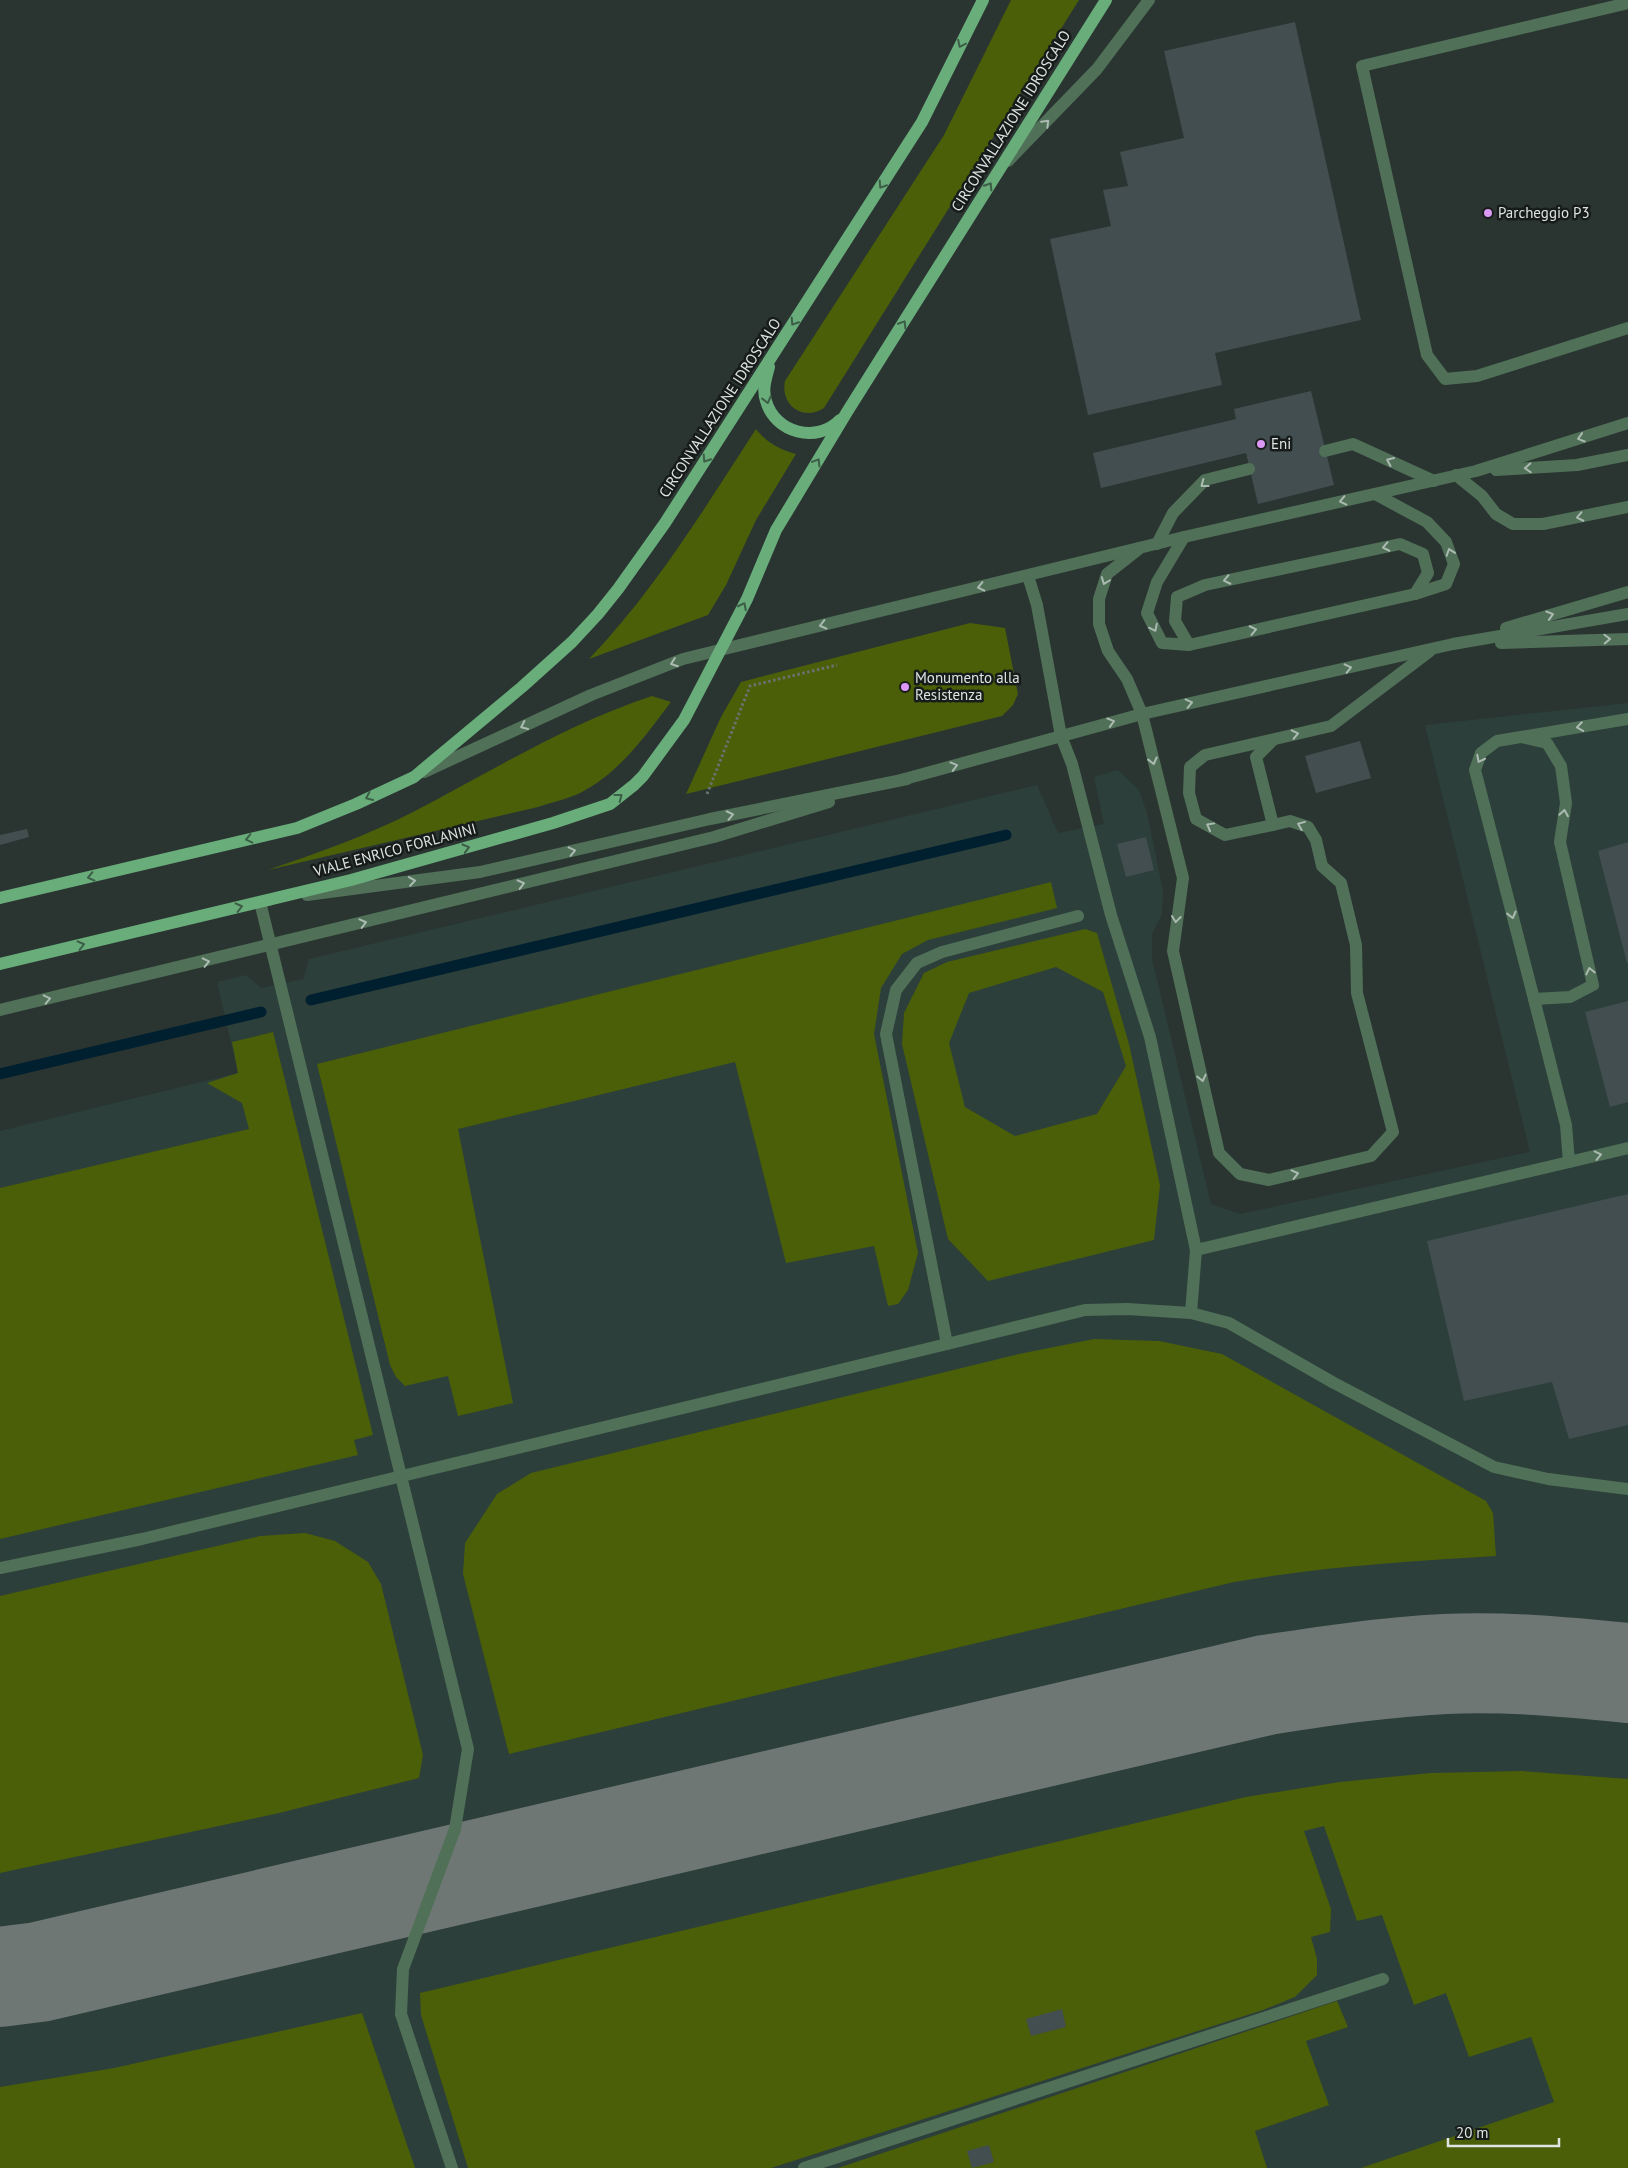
<svg xmlns="http://www.w3.org/2000/svg" width="1628" height="2168" font-family="'PT Sans',sans-serif">
<style>
.built{fill:#2c3f3b}
.green{fill:#4a5f08;fill-rule:evenodd}
.lines{fill:none;stroke-linecap:round;stroke-linejoin:round}
.stream{stroke:#002030;stroke-width:11}
.taxiway{stroke:#6e7774;stroke-width:100}
.building{fill:#424e4f}
.path{stroke:#68726f;stroke-width:3;stroke-dasharray:2.5 2.5;stroke-linecap:butt}
.lane{stroke:#507058;stroke-width:12}
.primary{stroke:#69ad7b;stroke-width:12}
.oneway{stroke:#3c5d46}
.oneway2{stroke:#acbbb2}
.poi-dot{fill:#db99f5;stroke:#171b1a;stroke-width:2}
.labels{text-anchor:middle;stroke-width:5;stroke-linejoin:round;paint-order:stroke}
.street-label{font-size:15px;fill:#dde4e2;stroke:#171b1a}
.poi-label{font-size:15px;fill:#dde4e2;stroke:#171b1a;text-anchor:start}
</style>
<rect width="100%" height="100%" fill="#2a3532"/>
<polygon class="built" points="1628,703 1628,2168 0,2168 0,1131 238,1073 217,982 246,975 261,988 303,979 309,959 1037,785 1058,833 1104,824 1094,777 1118,770 1139,790 1147,813 1163,891 1162,914 1152,934 1152,959 1211,1204 1240,1214 1530,1152 1425,725"/>
<g class="green">
<path d="M1011 0H1079L824 408C803 422 780 405 785 381L944 135Z"/>
<path d="M756 429C767 443 779 449 796 454L756 520 726 585 708 615 589 659C655 590 704 509 756 429Z"/>
<polygon points="970,623 1005,628 1018,694 1013,705 1002,716 686,794 721,717 741,682"/>
<path d="M652 696 671 702C645 736 621 771 582 792 569 799 552 802 538 807L268 870C317 853 366 836 413 812 492 771 567 724 652 696Z"/>
<polygon points="1051,882 1057,908 928,940 902,954 881,988 874,1034 918,1253 908,1290 898,1304 888,1306 874,1246 786,1263 735,1062 458,1129 513,1403 458,1416 448,1376 405,1386 396,1377 390,1365 317,1064"/>
<path d="M1085 929 1097 933 1129 1044 1160 1185 1154 1240 988 1281 948 1239 902 1044 904 1013 924 973 947 962ZM1056 967 1103 992 1126 1066 1097 1114 1015 1136 965 1107 949 1043 969 993Z"/>
<polygon points="273,1032 373,1435 354,1440 358,1455 0,1539 0,1188 249,1129 242,1103 207,1083 238,1073 232,1042"/>
<path d="M1094 1339 1159 1341 1222 1354 1486 1501 1493 1513 1496 1556C1409 1561 1320 1567 1234 1582L509 1754 463 1574 465 1543 497 1494 531 1473 1019 1354Z"/>
<polygon points="305,1533 335,1541 368,1562 381,1584 423,1755 419,1778 279,1813 0,1873 0,1596 260,1536"/>
<polygon points="1522,1771 1628,1779 1628,2168 1361,2168 1554,2102 1531,2037 1469,2057 1446,1993 1414,2005 1382,1915 1357,1921 1324,1826 1304,1831 1331,1909 1330,1932 1311,1937 1317,1959 1317,1975 1295,1997 1263,2010 771,2168 468,2168 421,2015 420,1993 1246,1797 1340,1782 1430,1773"/>
<polygon points="1337,2001 1348,2027 1306,2041 1329,2105 1255,2131 1267,2168 838,2168"/>
<polygon points="362,2013 415,2168 0,2168 0,2087 114,2068"/>
</g>
<g class="lines">
<g class="stream">
<polyline points="311,1000 1006,835"/>
<polyline points="0,1074 261,1012"/>
</g>
<path class="taxiway" d="M0 1977 39 1972 1266 1685C1325 1676 1385 1667 1445 1664 1506 1661 1567 1667 1628 1673"/>
</g>
<g class="building">
<polygon points="1295,22 1361,320 1215,353 1222,385 1088,415 1050,239 1111,226 1103,190 1128,186 1120,152 1184,138 1164,51"/>
<polygon points="1311,391 1334,485 1258,504 1246,453 1101,488 1093,453 1236,419 1234,409"/>
<polygon points="1360,741 1371,778 1316,793 1305,756"/>
<polygon points="27,829 29,837 0,845 0,835"/>
<polygon points="1146,837 1154,870 1126,877 1117,844"/>
<polygon points="1628,842 1628,963 1627,963 1598,851"/>
<polygon points="1628,1001 1628,1102 1610,1107 1585,1012"/>
<polygon points="1628,1194 1628,1425 1569,1439 1552,1382 1464,1401 1427,1241"/>
<polygon points="1062,2009 1066,2027 1031,2036 1026,2019"/>
<polygon points="989,2145 994,2162 972,2168 967,2151"/>
</g>
<g class="lines">
<polyline class="path" points="707,794 750,686 837,665"/>
<g class="lane">
<polyline points="1628,3 1362,66 1427,355 1445,379 1477,376 1628,328"/>
<polyline points="1008,161 1097,69 1149,0"/>
<polyline points="1325,451 1353,444 1434,481"/>
<polyline points="1496,470 1577,465 1628,455"/>
<polyline points="1456,475 1482,496 1496,514 1513,524 1543,524 1628,507"/>
<polyline points="1184,537 1157,582 1147,613 1162,643 1189,645 1415,594 1446,584 1454,564 1446,542 1427,522 1375,494"/>
<polyline points="1157,544 1173,513 1205,480 1249,469"/>
<polyline points="1140,548 1107,574 1099,599 1099,624 1108,651 1127,679 1142,714 1183,878 1173,951 1219,1153 1240,1174 1269,1180 1371,1156 1393,1132 1357,993 1356,945 1341,883 1322,866 1316,840 1308,827 1290,821 1273,825 1256,757 1273,740"/>
<polyline points="1028,576 1037,605 1061,736 1072,764 1111,915 1150,1037 1196,1250 1191,1313"/>
<polyline points="1506,628 1628,592"/>
<polyline points="1501,643 1628,639"/>
<polyline points="1189,645 1175,621 1177,597 1205,585 1400,544 1423,554 1428,573 1415,594"/>
<polyline points="1521,737 1547,743 1561,766 1566,803 1560,842 1593,985 1570,997 1534,999 1475,770 1481,753 1497,741 1628,719"/>
<polyline points="424,772 591,695 683,659 1184,537 1476,471 1628,423"/>
<polyline points="901,780 1142,714 1453,644 1628,614"/>
<polyline points="1273,825 1225,835 1196,819 1189,793 1190,767 1205,755 1331,726 1430,651"/>
<polyline points="307,895 480,872 710,819 907,779"/>
<polyline points="269,900 260,902 468,1749 455,1829 403,1969 401,2014 452,2168"/>
<polyline points="1534,999 1566,1125 1569,1162"/>
<polyline points="0,1010 714,837 829,802"/>
<polyline points="1196,1250 1628,1148"/>
<polyline points="947,1344 1085,1310 1127,1309 1191,1313 1229,1323 1334,1383 1494,1467 1548,1479 1628,1489"/>
<polyline points="0,1568 142,1539 947,1344 886,1034 896,990 917,963 942,952 1078,916"/>
<polyline points="804,2168 1383,1979"/>
</g>
<g class="primary">
<path d="M769 367C766 378 762 390 766 401 775 433 817 444 840 420"/>
<polyline points="0,898 297,828 356,804 414,777 522,687 572,642 598,614 618,589 665,523 922,122 983,0"/>
<polyline points="0,964 351,880 553,823 610,804 634,785 643,776 684,720 747,599 776,530 847,412 1106,0"/>
</g>
</g>
<defs><path id="oneway-chevron" d="M-2-3.5L2.5 0L-2 3.5" fill="none" stroke-width="1.6" stroke-linecap="round" stroke-linejoin="round" transform="scale(1.25)"/></defs>
<g class="oneway">
<use href="#oneway-chevron" transform="translate(961 44) rotate(116)"/>
<use href="#oneway-chevron" transform="translate(882 185) rotate(123)"/>
<use href="#oneway-chevron" transform="translate(989 186) rotate(-58)"/>
<use href="#oneway-chevron" transform="translate(794 322) rotate(123)"/>
<use href="#oneway-chevron" transform="translate(903 324) rotate(-58)"/>
<use href="#oneway-chevron" transform="translate(767 400) rotate(76)"/>
<use href="#oneway-chevron" transform="translate(706 459) rotate(123)"/>
<use href="#oneway-chevron" transform="translate(817 462) rotate(-59)"/>
<use href="#oneway-chevron" transform="translate(743 606) rotate(-63)"/>
<use href="#oneway-chevron" transform="translate(369 797) rotate(155)"/>
<use href="#oneway-chevron" transform="translate(619 797) rotate(-37)"/>
<use href="#oneway-chevron" transform="translate(249 839) rotate(167)"/>
<use href="#oneway-chevron" transform="translate(466 848) rotate(-16)"/>
<use href="#oneway-chevron" transform="translate(91 877) rotate(167)"/>
<use href="#oneway-chevron" transform="translate(239 907) rotate(-14)"/>
<use href="#oneway-chevron" transform="translate(81 945) rotate(-14)"/>
</g>
<g class="oneway2">
<use href="#oneway-chevron" transform="translate(1046 123) rotate(-45)"/>
<use href="#oneway-chevron" transform="translate(1581 438) rotate(163)"/>
<use href="#oneway-chevron" transform="translate(1390 461) rotate(-156)"/>
<use href="#oneway-chevron" transform="translate(1528 468) rotate(177)"/>
<use href="#oneway-chevron" transform="translate(1204 484) rotate(143)"/>
<use href="#oneway-chevron" transform="translate(1343 501) rotate(167)"/>
<use href="#oneway-chevron" transform="translate(1580 517) rotate(168)"/>
<use href="#oneway-chevron" transform="translate(1386 547) rotate(168)"/>
<use href="#oneway-chevron" transform="translate(1450 552) rotate(-109)"/>
<use href="#oneway-chevron" transform="translate(1227 580) rotate(168)"/>
<use href="#oneway-chevron" transform="translate(1105 581) rotate(111)"/>
<use href="#oneway-chevron" transform="translate(981 587) rotate(167)"/>
<use href="#oneway-chevron" transform="translate(1550 615) rotate(-17)"/>
<use href="#oneway-chevron" transform="translate(823 625) rotate(166)"/>
<use href="#oneway-chevron" transform="translate(1154 628) rotate(64)"/>
<use href="#oneway-chevron" transform="translate(1253 630) rotate(-12)"/>
<use href="#oneway-chevron" transform="translate(1607 639) rotate(-2)"/>
<use href="#oneway-chevron" transform="translate(674 663) rotate(160)"/>
<use href="#oneway-chevron" transform="translate(1348 668) rotate(-13)"/>
<use href="#oneway-chevron" transform="translate(1189 703) rotate(-13)"/>
<use href="#oneway-chevron" transform="translate(1111 722) rotate(-16)"/>
<use href="#oneway-chevron" transform="translate(524 726) rotate(155)"/>
<use href="#oneway-chevron" transform="translate(1580 727) rotate(171)"/>
<use href="#oneway-chevron" transform="translate(1295 734) rotate(-13)"/>
<use href="#oneway-chevron" transform="translate(1480 759) rotate(117)"/>
<use href="#oneway-chevron" transform="translate(1153 761) rotate(76)"/>
<use href="#oneway-chevron" transform="translate(954 766) rotate(-15)"/>
<use href="#oneway-chevron" transform="translate(1564 813) rotate(-81)"/>
<use href="#oneway-chevron" transform="translate(730 815) rotate(-12)"/>
<use href="#oneway-chevron" transform="translate(1301 825) rotate(-158)"/>
<use href="#oneway-chevron" transform="translate(1210 826) rotate(-151)"/>
<use href="#oneway-chevron" transform="translate(572 851) rotate(-13)"/>
<use href="#oneway-chevron" transform="translate(412 881) rotate(-8)"/>
<use href="#oneway-chevron" transform="translate(521 884) rotate(-14)"/>
<use href="#oneway-chevron" transform="translate(1512 915) rotate(76)"/>
<use href="#oneway-chevron" transform="translate(1176 919) rotate(97)"/>
<use href="#oneway-chevron" transform="translate(363 923) rotate(-14)"/>
<use href="#oneway-chevron" transform="translate(206 962) rotate(-13)"/>
<use href="#oneway-chevron" transform="translate(1590 971) rotate(-103)"/>
<use href="#oneway-chevron" transform="translate(47 999) rotate(-13)"/>
<use href="#oneway-chevron" transform="translate(1202 1078) rotate(77)"/>
<use href="#oneway-chevron" transform="translate(1598 1155) rotate(-13)"/>
<use href="#oneway-chevron" transform="translate(1295 1174) rotate(-14)"/>
</g>
<g class="poi-dot">
<circle cx="1488" cy="213" r="5"/>
<circle cx="1261" cy="444" r="5"/>
<circle cx="905" cy="687" r="5"/>
</g>
<g class="labels">
<g class="street-label">
<text transform="translate(1011 121) rotate(-58)" y="5">CIRCONVALLAZIONE IDROSCALO</text>
<text transform="translate(720 408) rotate(-57)" y="5">CIRCONVALLAZIONE IDROSCALO</text>
<text transform="translate(395 850) rotate(-15)" y="5">VIALE ENRICO FORLANINI</text>
</g>
<g class="poi-label">
<text x="1498" y="218">Parcheggio P3</text>
<text x="1271" y="449">Eni</text>
<text x="915" y="683">Monumento alla<tspan x="915" dy="17">Resistenza</tspan></text>
</g>
</g>
<path d="M1448 2138v8h111v-8" fill="none" stroke="#dde4e2" stroke-width="2.5"/>
<text x="1456" y="2138" font-size="15" fill="#dde4e2" stroke="#171b1a" stroke-width="4" paint-order="stroke">20 m</text>
</svg>
